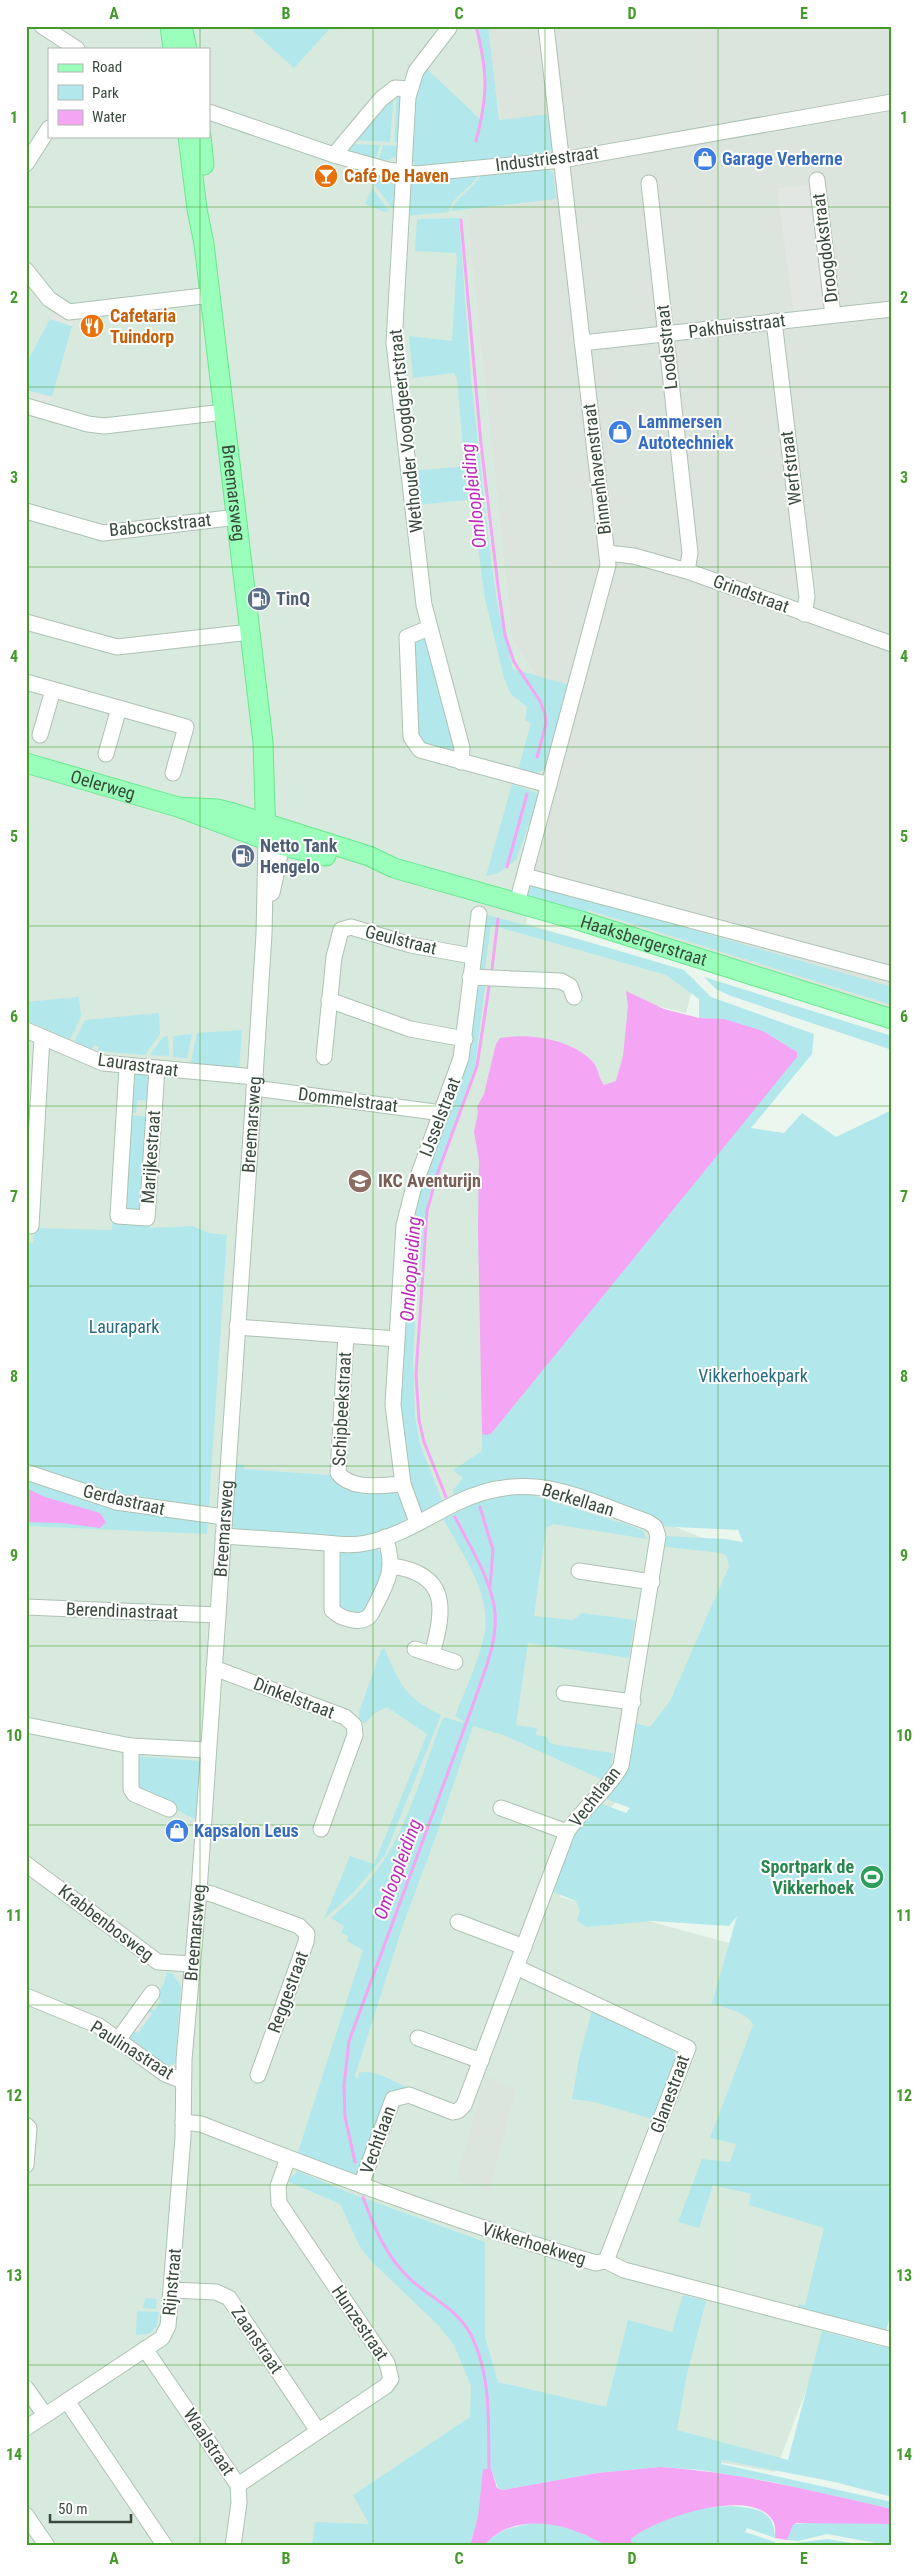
<svg xmlns="http://www.w3.org/2000/svg" width="918" height="2572" font-family="'Roboto Condensed',sans-serif">
<style>
.residential{fill:#d8eadd;fill-rule:evenodd}
.industrial{fill:#dce5dd}
.green{fill:#b2e8eb}
.parking{fill:#e2e7e3}
.water{fill:#f4a5f3}
.lines{fill:none;stroke-linecap:round;stroke-linejoin:round}
.stream{stroke:#f4a5f3;stroke-width:3}
.minor-casing{stroke:#acc2b2;stroke-width:17}
.major-casing{stroke:#65e98c;stroke-width:21}
.minor{stroke:#fff;stroke-width:15}
.major{stroke:#9affba;stroke-width:19}
.grid{fill:none;stroke:#449b2c;stroke-width:1;stroke-opacity:0.55}
.labels{text-anchor:middle;stroke-width:4;stroke-linejoin:round;paint-order:stroke}
.street-label{font-size:18px;fill:#384a3c;stroke:#fff}
.shop-label{font-size:18px;font-weight:bold;fill:#366cbe;stroke:#fff;text-anchor:start}
.food-label{font-size:18px;font-weight:bold;fill:#c56008;stroke:#fff;text-anchor:start}
.service-label{font-size:18px;font-weight:bold;fill:#4e5e75;stroke:#fff;text-anchor:start}
.education-label{font-size:18px;font-weight:bold;fill:#785e54;stroke:#fff;text-anchor:start}
.park-label{font-size:18px;fill:#276c80;stroke:#fff}
.leisure-label{font-size:18px;font-weight:bold;fill:#27864d;stroke:#fff;text-anchor:end}
.water-label{font-size:19px;font-style:italic;fill:#bc2bb9;stroke:#fff}
.neatline{fill:none;stroke:#449b2c;stroke-width:2}
.grid-label{font-size:16px;text-anchor:middle;font-weight:bold;fill:#449b2c}
</style>
<rect width="100%" height="100%" fill="#eaf6ee"/>
<path class="residential" d="M26 26H478L505 134 467 220 512 640 552 699 531 906 526 923 695 979 686 1013 633 1000 620 1088 486 1421 481 1477 537 1469 738 1553 696 1730 628 1790 578 1840 560 1897 729 1943 717 2000 758 2018 738 2143 863 2241 775 2472 469 2419 393 2546H26ZM49 49H209V136H49Z"/>
<g class="industrial">
<polygon points="478,26 892,26 892,1029 531,906 552,699 512,640 467,220 505,134"/>
<polygon points="485,2076 516,2089 490,2190 456,2181"/>
</g>
<g class="green">
<polygon points="257,26 332,26 294,68 253,31"/>
<path d="M477 26H488L499 120 550 114 553 150 535 156 416 166C405 156 412 100 417 86 419 80 423 75 427 69L481 120C487 88 484 58 477 26Z"/>
<polygon points="397,92 403,94 402,142 394,142"/>
<polygon points="394,93 390,142 350,140"/>
<polygon points="348,144 380,145 376,159 352,154 348,150"/>
<polygon points="383,145 401,146 396,156 389,160 379,159"/>
<path d="M546 167 553 173 556 199 451 211C457 195 475 189 481 173Z"/>
<path d="M479 173C473 189 452 194 449 212L405 216 409 180Z"/>
<polygon points="377,174 396,179 394,211 374,184"/>
<polygon points="372,188 389,211 384,212 365,204"/>
<path d="M459 218 471 379 490 553 498 608 513 669 570 685 547 767C537 776 530 774 518 770L531 723 525 720 527 707 511 694 504 678 485 599 472 503 467 500 416 505 412 471 457 467 464 463 457 378 454 373 413 378 409 336 452 341 457 259 456 253 415 251 417 219Z"/>
<polygon points="50,319 72,326 52,397 26,390 26,364"/>
<polygon points="427,635 456,756 418,742 412,639"/>
<polygon points="512,784 540,794 516,860 498,873 486,876"/>
<polygon points="533,884 892,987 892,1005 588,910 584,919 525,896 527,887"/>
<path d="M479 913 575 938 684 970 711 997 814 1034 812 1054 751 1128 784 1133 802 1113 836 1137 892 1110V2308L885 2335 797 2312 799 2304 805 2305 824 2228 749 2205 751 2194 713 2185 699 2228 678 2222 702 2159 730 2162 736 2144 710 2138 753 2025C748 2012 724 2008 712 2003L737 1916 729 1926 652 1921 586 1927 577 1920 580 1911 576 1901 551 1891 576 1830 600 1803 626 1813 630 1808 604 1798 633 1723 650 1727 670 1701 729 1566 726 1555 721 1553 660 1546 663 1536 725 1539 743 1542 738 1530 656 1526 523 1479C497 1480 478 1490 455 1500L453 1490 463 1478 453 1470 482 1451V1434H491L746 1118 797 1052 763 1031 708 1018H699V999L666 975 491 925 484 977 471 976Z"/>
<polygon points="704,977 892,1036 892,1050 731,996 716,989"/>
<polygon points="476,985 485,986 475,1066 428,1198 416,1305 413,1358 415,1417 420,1444 444,1506 424,1516 414,1509 396,1411 408,1230"/>
<polygon points="79,997 81,1016 70,1040 26,1020 26,1002"/>
<polygon points="159,1013 160,1034 145,1055 97,1051 99,1047 94,1045 92,1049 74,1042 85,1020"/>
<polygon points="242,1030 239,1070 190,1066 197,1033"/>
<polygon points="192,1034 187,1058 173,1057 173,1036"/>
<polygon points="168,1036 169,1056 150,1055 163,1037"/>
<polygon points="134,1073 150,1073 152,1101 137,1100 136,1113 127,1112"/>
<polygon points="127,1115 150,1117 142,1211 124,1211"/>
<polygon points="113,1218 150,1221 150,1228 192,1226 209,1233 227,1235 207,1534 26,1526 26,1247 30,1243 33,1243 35,1228 112,1230"/>
<polygon points="234,1463 244,1465 244,1469 330,1475 331,1478 393,1491 400,1495 407,1516 403,1523 363,1539 240,1532 229,1523"/>
<path d="M522 1492 635 1527 643 1531 647 1539 553 1524 546 1528 534 1616 573 1620 582 1613 635 1620 629 1658 528 1643 516 1725 537 1728 536 1735 547 1737 550 1743 557 1745 613 1753 611 1767 603 1780 506 1736 473 1726 438 1831 403 1925 355 2076 358 2079 359 2073C377 2065 435 2104 450 2115L396 2100 357 2179 296 2158 363 1950 347 1941 348 1936 341 1933 344 1926 331 1918C347 1904 361 1891 374 1874 407 1832 423 1769 442 1720L445 1717 463 1723V1721L455 1716C465 1690 478 1663 484 1636 493 1595 462 1554 443 1519L489 1497Z"/>
<polygon points="374,1547 384,1554 385,1569 366,1616 335,1609 337,1550"/>
<path d="M384 1648C401 1684 403 1697 441 1715L385 1855 353 1893 324 1919 350 1856 374 1864 427 1734 387 1707 375 1713 365 1723 358 1721 359 1712 381 1650Z"/>
<polygon points="135,1756 200,1761 198,1821 134,1787"/>
<polygon points="167,1972 173,1974 181,1987 175,2063 166,2067 131,2040 129,2036 133,2030 138,2033 152,2014 147,2010 149,2007 154,2011 161,2001 156,1994 164,1984"/>
<polygon points="592,2010 672,2048 678,2062 656,2120 594,2102 572,2099 579,2059"/>
<polygon points="298,2171 347,2192 485,2242 485,2337 498,2382 606,2407 628,2320 672,2332 683,2295 706,2301 687,2374 677,2430 788,2460 822,2331 892,2349 892,2497 835,2482 722,2460 721,2464 892,2502 892,2509 772,2482 701,2470 660,2467 597,2473 503,2490 498,2488 491,2469 484,2469 478,2516 470,2546 312,2546 315,2522 369,2524 353,2495 470,2417 471,2386 454,2345 438,2325 370,2260 359,2245 340,2204 287,2181"/>
<polygon points="145,2298 157,2299 156,2309 143,2308"/>
<polygon points="137,2311 159,2312 156,2327 149,2334 136,2335"/>
<path d="M732 2506C757 2509 774 2509 775 2538L747 2528 745 2532 775 2542 774 2546 631 2544V2539C657 2515 698 2507 732 2506Z"/>
<polygon points="832,2522 892,2524 892,2546 827,2534 798,2541 787,2540 793,2524"/>
<path d="M536 2523C562 2523 586 2535 610 2546H484C497 2529 516 2526 536 2523Z"/>
<polygon points="827,2539 870,2546 787,2546 786,2544"/>
</g>
<g class="parking">
<polygon points="816,183 834,309 794,314 777,189"/>
<polygon points="54,312 74,318 72,326 50,319"/>
<polygon points="26,390 52,397 48,408 26,401"/>
<polygon points="147,2010 151,2015 138,2032 131,2028"/>
</g>
<g class="water">
<path d="M626 991 664 1009 699 1018 724 1019 763 1031 797 1052V1057L491 1434 485 1435 482 1434 478 1232 479 1160 474 1132 478 1113 477 1107 484 1094 496 1044 500 1038C529 1033 570 1039 592 1061 599 1068 598 1078 604 1085L616 1081 623 1056 628 1006Z"/>
<polygon points="26,1488 45,1497 100,1513 106,1522 100,1528 62,1523 26,1522"/>
<path d="M660 2467C739 2472 815 2492 892 2509V2524L796 2523 793 2525 787 2540 775 2538C775 2534 776 2527 774 2523 757 2484 654 2518 631 2539L632 2546C625 2546 616 2547 609 2545 599 2543 590 2536 580 2533 550 2520 506 2517 484 2546H470L478 2516 483 2469H491L497 2488 503 2490 597 2473Z"/>
</g>
<g class="lines">
<g class="stream">
<path d="M476 26C488 73 488 95 476 141"/>
<polyline points="461,220 481,444 498,586 505,635 514,662 540,701 545,714 546,724 537,757"/>
<polyline points="507,867 527,794"/>
<polyline points="492,969 498,919"/>
<polyline points="446,1497 424,1442 419,1420 416,1375 427,1211 437,1175 477,1066 489,987"/>
<polyline points="480,1507 493,1550 490,1587"/>
<path d="M355 2162 345 2117 344 2086 349 2041 474 1702C484 1672 500 1638 494 1605 488 1574 469 1545 455 1517"/>
<path d="M363 2197C374 2228 386 2256 410 2279 430 2298 457 2308 471 2335 492 2376 488 2424 489 2469"/>
</g>
<g class="minor-casing">
<g id="minor">
<polyline points="42,26 77,49"/>
<polyline points="447,26 449,28 416,71 408,97 394,343 424,605 462,748 461,762"/>
<polyline points="209,112 334,155 388,170 416,174 562,160 892,102"/>
<polyline points="334,155 381,99 395,88 410,89"/>
<polyline points="26,164 49,128"/>
<polyline points="817,180 833,315"/>
<polyline points="649,183 690,553 687,571"/>
<polyline points="26,270 49,299 69,312 211,295"/>
<polyline points="774,321 807,597 804,614"/>
<polyline points="582,343 892,309"/>
<polyline points="26,406 88,424 104,426 224,412"/>
<polyline points="26,511 103,533 237,517"/>
<polyline points="607,553 634,556 687,571 892,644"/>
<polyline points="26,622 117,647 250,632"/>
<polyline points="429,628 407,637 411,737 420,750 549,785"/>
<polyline points="26,682 186,727 173,773"/>
<polyline points="40,735 53,690"/>
<polyline points="106,754 119,708"/>
<polyline points="525,876 892,974"/>
<polyline points="272,893 279,861 280,845"/>
<polyline points="517,903 608,565 546,26"/>
<polyline points="470,977 561,981 570,986 574,997"/>
<polyline points="329,1000 410,1029 465,1039"/>
<polyline points="26,1030 103,1063 255,1077"/>
<polyline points="324,1057 334,957 341,930 351,927 411,945 472,956"/>
<polyline points="127,1067 118,1216 147,1218 157,1068"/>
<polyline points="254,1088 442,1113"/>
<polyline points="31,1226 42,1037"/>
<polyline points="237,1327 397,1339"/>
<path d="M346 1335 338 1473C352 1491 382 1485 403 1484"/>
<polyline points="26,1472 116,1502 224,1517"/>
<polyline points="417,1522 403,1484 393,1405 404,1225 413,1190 461,1058 479,914"/>
<path d="M223 1536C253 1538 283 1540 313 1542 331 1543 349 1547 366 1543 398 1537 428 1517 456 1503 530 1467 576 1497 648 1522L655 1527 658 1536 621 1766C607 1791 583 1808 567 1832L464 2105 458 2111 453 2112 409 2095 393 2099 361 2185"/>
<path d="M332 1544V1610C341 1619 363 1626 371 1614 386 1584 397 1571 385 1537"/>
<path d="M392 1566C449 1574 445 1609 432 1654"/>
<polyline points="579,1571 652,1582"/>
<polyline points="26,1607 218,1615"/>
<polyline points="415,1649 455,1662"/>
<polyline points="214,1668 345,1717 354,1725 355,1735 321,1829"/>
<polyline points="564,1693 633,1702"/>
<polyline points="26,1725 131,1746 207,1750"/>
<polyline points="131,1746 131,1789 134,1794 169,1809"/>
<polyline points="501,1808 567,1832"/>
<polyline points="26,1864 158,1962 193,1964"/>
<polyline points="199,1891 212,1894 299,1926 307,1934 306,1942 258,2075"/>
<polyline points="458,1922 524,1947"/>
<polyline points="516,1967 688,2048 606,2261"/>
<polyline points="26,1996 99,2026 165,2074 183,2081"/>
<polyline points="418,2038 481,2061"/>
<polyline points="118,2040 152,1993"/>
<path d="M183 2122 201 2124C331 2175 462 2224 596 2263L606 2261 624 2270 892 2340"/>
<polyline points="26,2125 29,2128 26,2165"/>
<polyline points="172,2290 216,2292 229,2298 318,2431"/>
<polyline points="145,2349 238,2485 239,2503 233,2546"/>
<polyline points="26,2388 45,2415"/>
<polyline points="67,2401 165,2546"/>
<path id="s1" d="M26 2428 162 2338 168 2326 183 2137 184 2059 199 1891 255 1077 264 934 266 840"/>
<polyline points="238,2485 386,2386 391,2379 387,2363 279,2203 278,2186 288,2158"/>
<polyline points="26,2515 47,2546"/>
</g>
</g>
<g class="major-casing">
<g id="major">
<polyline points="170,26 173,49"/>
<polyline points="182,26 187,49"/>
<path id="s2" d="M188 136 197 209 204 244 263 742 266 840"/>
<polyline points="201,136 204,165"/>
<path id="s3" d="M26 763 178 807 280 845 326 856"/>
<path id="s4" d="M178 807 217 809 233 813 369 856 394 868 581 921 892 1019"/>
</g>
</g>
<use href="#minor" class="minor"/>
<use href="#major" class="major"/>
</g>
<path class="grid" d="M200 26V49M373 26V2546M545 26V2546M718 26V2546M200 136V2546M26 207H892M26 387H892M26 567H892M26 747H892M26 926H892M26 1106H892M26 1286H892M26 1466H892M26 1646H892M26 1825H892M26 2005H892M26 2185H892M26 2365H892"/>
<defs>
<g id="shop-disc" transform="scale(1.25)"><circle r="9.5" fill="#3f7fe0" stroke="#fff"/><path d="M-5-2.5h2.3a2.7 3.5 0 0 1 5.4 0H5L5.5 6h-11ZM-1.5-2.5h3a1.5 2.3 0 0 0-3 0Z" fill="#fff"/></g>
<g id="bar-disc" transform="scale(1.25)"><circle r="9.5" fill="#e8710a" stroke="#fff"/><path d="M-6-5H6L.8 .8V4.5H3.5V6h-7V4.5H-.8V.8Z" fill="#fff"/></g>
<g id="restaurant-disc" transform="scale(1.25)"><circle r="9.5" fill="#e8710a" stroke="#fff"/><path d="M-5-6h1v4h1v-4h1v4h1v-4h1v5L-1.5 .5V6h-2V.5L-5-1ZM5-6V6H3V1.5H1.5Q1.5-4 5-6Z" fill="#fff"/></g>
<g id="fuel-disc" transform="scale(1.25)"><circle r="9.5" fill="#5c6f8a" stroke="#fff"/><path d="M-5.5-6h7V0h2V4h1.3V-2.5L3-4.5l.8-.8L6-3V5H2.5V1h-1V6h-7ZM-4.2-4.7v3.2H.2V-4.7Z" fill="#fff"/></g>
<g id="school-disc" transform="scale(1.25)"><circle r="9.5" fill="#8d6e63" stroke="#fff"/><path d="M0-5L7-2L0 1L-7-2ZM-4 1L0 2.5L4 1V4Q0 6-4 4Z" fill="#fff"/></g>
<g id="stadium-disc" transform="scale(1.25)"><circle r="9.5" fill="#2e9e5b" stroke="#fff"/><path d="M0-5a6.5 5 0 1 0 0 10a6.5 5 0 1 0 0-10ZM-3.5-1.8h7v3.6h-7Z" fill="#fff"/></g>
</defs>
<g fill-rule="evenodd">
<use href="#shop-disc" x="705" y="159"/>
<use href="#bar-disc" x="326" y="176"/>
<use href="#restaurant-disc" x="92" y="326"/>
<use href="#shop-disc" x="620" y="432"/>
<use href="#fuel-disc" x="259" y="599"/>
<use href="#fuel-disc" x="243" y="856"/>
<use href="#school-disc" x="360" y="1181"/>
<use href="#shop-disc" x="177" y="1831"/>
<use href="#stadium-disc" x="872" y="1877"/>
</g>
<g class="labels">
<g class="street-label">
<text transform="translate(547 159) rotate(-7)" y="6">Industriestraat</text>
<text transform="translate(825 248) rotate(-97)" y="6">Droogdokstraat</text>
<text transform="translate(737 326) rotate(-7)" y="6">Pakhuisstraat</text>
<text transform="translate(667 347) rotate(-96)" y="6">Loodsstraat</text>
<text transform="translate(406 431) rotate(-96)" y="6">Wethouder Voogdgeertstraat</text>
<text transform="translate(791 468) rotate(-97)" y="6">Werfstraat</text>
<text transform="translate(597 469) rotate(-97)" y="6">Binnenhavenstraat</text>
<text dy="6" stroke="none"><textPath href="#s2" startOffset="360">Breemarsweg</textPath></text>
<text transform="translate(160 525) rotate(-6)" y="6">Babcockstraat</text>
<text transform="translate(751 594) rotate(20)" y="6">Grindstraat</text>
<text dy="6" stroke="none"><textPath href="#s3" startOffset="80">Oelerweg</textPath></text>
<text transform="translate(401 940) rotate(14)" y="6">Geulstraat</text>
<text dy="6" stroke="none"><textPath href="#s4" startOffset="486">Haaksbergerstraat</textPath></text>
<text transform="translate(138 1065) rotate(8)" y="6">Laurastraat</text>
<text transform="translate(348 1100) rotate(7)" y="6">Dommelstraat</text>
<text transform="translate(440 1117) rotate(-69)" y="6">IJsselstraat</text>
<text dy="6" stroke="none"><textPath href="#s1" startOffset="1381">Breemarsweg</textPath></text>
<text transform="translate(151 1157) rotate(-86)" y="6">Marijkestraat</text>
<text transform="translate(342 1409) rotate(-87)" y="6">Schipbeekstraat</text>
<text transform="translate(124 1500) rotate(13)" y="6">Gerdastraat</text>
<text transform="translate(578 1500) rotate(17)" y="6">Berkellaan</text>
<text dy="6" stroke="none"><textPath href="#s1" startOffset="976">Breemarsweg</textPath></text>
<text transform="translate(122 1611) rotate(2)" y="6">Berendinastraat</text>
<text transform="translate(294 1698) rotate(21)" y="6">Dinkelstraat</text>
<text transform="translate(595 1797) rotate(-52)" y="6">Vechtlaan</text>
<text transform="translate(106 1923) rotate(37)" y="6">Krabbenbosweg</text>
<text dy="6" stroke="none"><textPath href="#s1" startOffset="571">Breemarsweg</textPath></text>
<text transform="translate(288 1992) rotate(-70)" y="6">Reggestraat</text>
<text transform="translate(132 2050) rotate(32)" y="6">Paulinastraat</text>
<text transform="translate(670 2094) rotate(-70)" y="6">Glanestraat</text>
<text transform="translate(378 2140) rotate(-70)" y="6">Vechtlaan</text>
<text transform="translate(534 2244) rotate(17)" y="6">Vikkerhoekweg</text>
<text transform="translate(172 2282) rotate(-85)" y="6">Rijnstraat</text>
<text transform="translate(360 2323) rotate(56)" y="6">Hunzestraat</text>
<text transform="translate(257 2340) rotate(56)" y="6">Zaanstraat</text>
<text transform="translate(209 2442) rotate(56)" y="6">Waalstraat</text>
</g>
<g class="shop-label">
<text x="722" y="165">Garage Verberne</text>
<text x="638" y="428">Lammersen<tspan x="638" dy="21">Autotechniek</tspan></text>
<text x="194" y="1837">Kapsalon Leus</text>
</g>
<g class="food-label">
<text x="344" y="182">Café De Haven</text>
<text x="110" y="322">Cafetaria<tspan x="110" dy="21">Tuindorp</tspan></text>
</g>
<g class="service-label">
<text x="276" y="605">TinQ</text>
<text x="260" y="852">Netto Tank<tspan x="260" dy="21">Hengelo</tspan></text>
</g>
<g class="education-label">
<text x="378" y="1187">IKC Aventurijn</text>
</g>
<g class="park-label">
<text x="124" y="1333">Laurapark</text>
<text x="753" y="1382">Vikkerhoekpark</text>
</g>
<g class="leisure-label">
<text x="854" y="1873">Sportpark de<tspan x="854" dy="21">Vikkerhoek</tspan></text>
</g>
<g class="water-label">
<text transform="translate(473 496) rotate(-97)" y="7">Omloopleiding</text>
<text transform="translate(410 1269) rotate(-86)" y="7">Omloopleiding</text>
<text transform="translate(397 1869) rotate(-70)" y="7">Omloopleiding</text>
</g>
</g>
<rect width="918" height="2572" fill="none" stroke="#ffffff" stroke-width="55"/>
<rect x="48" y="48" width="162" height="90" fill="#ffffff" stroke="#afb7b1"/>
<rect x="58" y="64" width="25" height="8" fill="#9affba" stroke="#afb7b1"/>
<text x="92" y="72" font-size="15" fill="#384a3c">Road</text>
<rect x="58" y="85" width="25" height="15" fill="#b2e8eb" stroke="#afb7b1"/>
<text x="92" y="98" font-size="15" fill="#384a3c">Park</text>
<rect x="58" y="110" width="25" height="15" fill="#f4a5f3" stroke="#afb7b1"/>
<text x="92" y="122" font-size="15" fill="#384a3c">Water</text>
<path d="M50 2514v8h81v-8" fill="none" stroke="#384a3c" stroke-width="2.5"/>
<text x="58" y="2514" font-size="15" fill="#384a3c" stroke="#ffffff" stroke-width="4" paint-order="stroke">50 m</text>
<rect x="28" y="28" width="862" height="2516" class="neatline"/>
<g class="grid-label">
<text x="114" y="19">A</text>
<text x="286" y="19">B</text>
<text x="459" y="19">C</text>
<text x="632" y="19">D</text>
<text x="804" y="19">E</text>
<text x="14" y="123">1</text>
<text x="904" y="123">1</text>
<text x="14" y="303">2</text>
<text x="904" y="303">2</text>
<text x="14" y="483">3</text>
<text x="904" y="483">3</text>
<text x="14" y="662">4</text>
<text x="904" y="662">4</text>
<text x="14" y="842">5</text>
<text x="904" y="842">5</text>
<text x="14" y="1022">6</text>
<text x="904" y="1022">6</text>
<text x="14" y="1202">7</text>
<text x="904" y="1202">7</text>
<text x="14" y="1382">8</text>
<text x="904" y="1382">8</text>
<text x="14" y="1561">9</text>
<text x="904" y="1561">9</text>
<text x="14" y="1741">10</text>
<text x="904" y="1741">10</text>
<text x="14" y="1921">11</text>
<text x="904" y="1921">11</text>
<text x="14" y="2101">12</text>
<text x="904" y="2101">12</text>
<text x="14" y="2281">13</text>
<text x="904" y="2281">13</text>
<text x="14" y="2460">14</text>
<text x="904" y="2460">14</text>
<text x="114" y="2564">A</text>
<text x="286" y="2564">B</text>
<text x="459" y="2564">C</text>
<text x="632" y="2564">D</text>
<text x="804" y="2564">E</text>
</g>
</svg>
